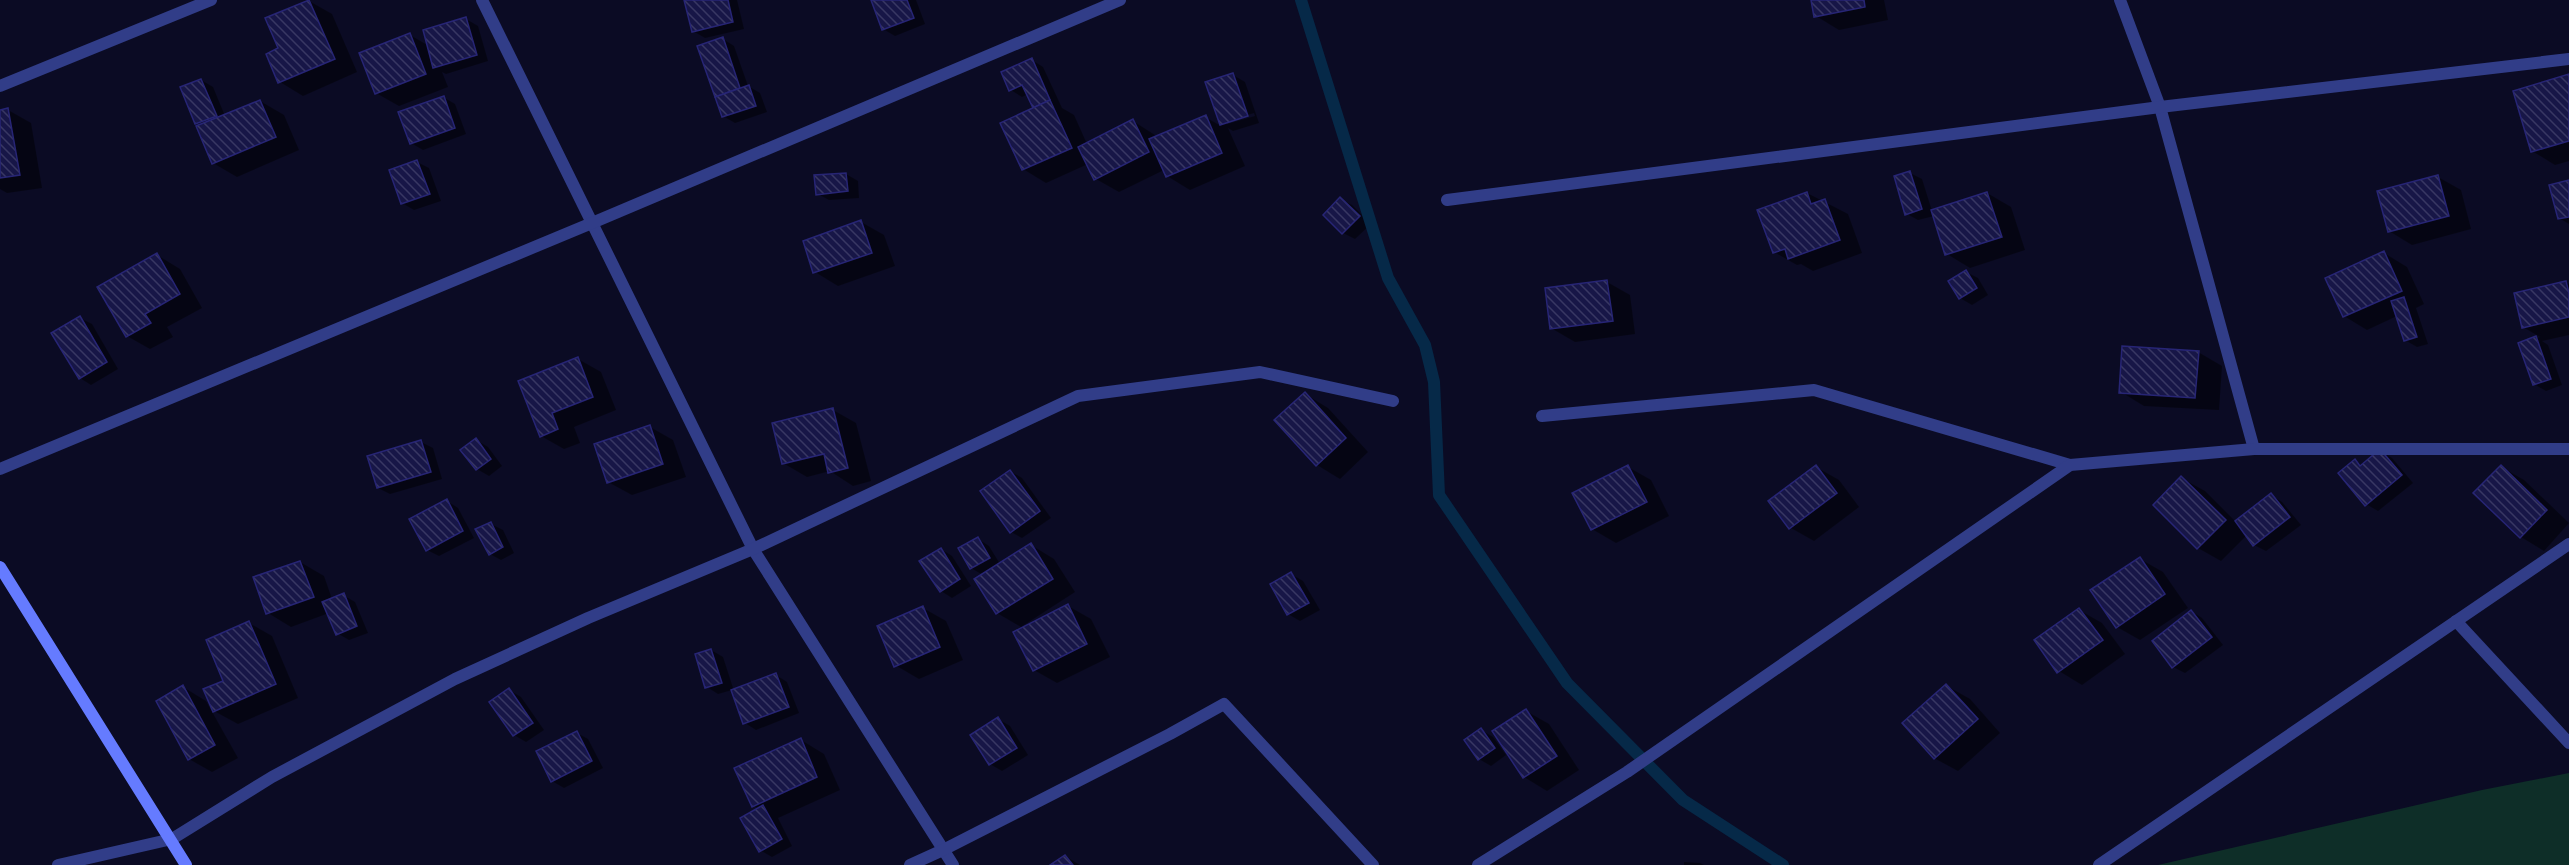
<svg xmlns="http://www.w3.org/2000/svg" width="2569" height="865" font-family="'Golos Text',sans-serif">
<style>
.grass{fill:#0e2e28}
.shadow{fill:#0007;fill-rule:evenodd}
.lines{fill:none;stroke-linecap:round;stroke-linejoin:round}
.stream{stroke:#062948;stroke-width:12}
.building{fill:url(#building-back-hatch);stroke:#272575;stroke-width:1.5}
.lane{stroke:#313d88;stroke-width:12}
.street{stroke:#313d88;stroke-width:12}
.secondary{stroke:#657bff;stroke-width:12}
</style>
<defs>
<pattern id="building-back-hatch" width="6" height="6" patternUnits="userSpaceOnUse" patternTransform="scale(1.5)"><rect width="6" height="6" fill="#171647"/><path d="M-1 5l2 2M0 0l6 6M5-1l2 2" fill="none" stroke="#383763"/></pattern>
</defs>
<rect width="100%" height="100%" fill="#0b0b24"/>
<polygon class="grass" points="2569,773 2569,865 2158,865 2482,790"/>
<g class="shadow">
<polygon points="685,0 737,0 744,29 705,38 693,31"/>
<polygon points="872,0 916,0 925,24 895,36 883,29"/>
<polygon points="1812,0 1884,0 1888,20 1839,30 1816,16"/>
<polygon points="309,1 332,14 357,72 303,96 280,82 268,55 280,49"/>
<polygon points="466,19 478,26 488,61 446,74 442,72 448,87 399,106 376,93 410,35 429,46"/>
<polygon points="723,39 734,46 748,86 760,93 767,112 735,123 723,116 699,47"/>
<path d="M1032 60 1043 67 1062 108 1074 115 1087 144 1133 121 1158 137 1205 117 1221 126 1207 83 1233 75 1245 82 1259 123 1233 131 1228 128 1245 166 1190 190 1167 176 1164 170 1119 192 1096 179 1088 164 1046 183 1023 169 1036 108 1028 94 1022 97 1011 90ZM1254 113 1255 116 1227 124V121Z"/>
<polygon points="2569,76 2569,161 2555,165 2532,151"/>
<polygon points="201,80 213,87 225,116 260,101 284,115 299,150 237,177 213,163 201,126 197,123"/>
<polygon points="443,97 455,104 466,134 423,150 411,143"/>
<polygon points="8,110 31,123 42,188 7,193 0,189 0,111"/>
<polygon points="417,162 429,168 441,201 414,210 402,203"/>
<polygon points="1910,173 1922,179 1932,211 1987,193 2011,207 2025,250 1970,268 1947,254 1934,216 1918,220 1907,214"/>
<polygon points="846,174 858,181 859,198 829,200 818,194"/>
<polygon points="2438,177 2461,190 2471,229 2412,245 2389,231"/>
<polygon points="2569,182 2569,224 2559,218"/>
<polygon points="1807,193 1848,214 1862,253 1813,271 1801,264 1797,265 1774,252"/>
<polygon points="1340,199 1352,205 1371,224 1355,239 1343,233"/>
<polygon points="861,222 884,235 895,266 838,286 815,272"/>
<polygon points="2384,253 2407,267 2424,304 2416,308 2428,344 2417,347 2405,340 2397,316 2367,330 2344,316"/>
<polygon points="157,255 180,269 202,308 167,327 173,337 150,349 127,336"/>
<polygon points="1966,272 1978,278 1988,295 1972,305 1960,298"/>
<polygon points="1607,282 1630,295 1635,334 1575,342 1551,328"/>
<polygon points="2566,282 2569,284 2569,335 2542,341 2548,345 2562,385 2546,391 2534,384 2520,344 2540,337 2523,327"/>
<polygon points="80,318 92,324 118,369 91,385 80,378"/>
<polygon points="2198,352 2222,366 2219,410 2144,406 2121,392"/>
<polygon points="578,359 601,372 616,410 574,427 580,443 564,449 541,436"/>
<polygon points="1305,394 1328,408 1368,452 1340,479 1317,465"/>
<polygon points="833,410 856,423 871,481 853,486 830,471 807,477 783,463"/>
<polygon points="650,427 673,440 686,477 632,495 608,482"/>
<polygon points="476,440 488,447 502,466 489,476 477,469 462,450"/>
<polygon points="421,442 433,448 442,479 390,494 378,488"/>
<polygon points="2380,451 2392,458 2413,483 2378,511 2366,504 2355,461 2363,466"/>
<polygon points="1628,467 1651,480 1669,516 1616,543 1592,529"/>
<polygon points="1816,467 1839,480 1859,507 1814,541 1791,528"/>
<polygon points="2501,467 2524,480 2569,523 2544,551 2521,537"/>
<polygon points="1010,471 1022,478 1051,518 1022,538 1011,532"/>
<polygon points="2181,478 2205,491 2236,522 2271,495 2282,502 2301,525 2266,551 2254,545 2247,535 2221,561 2198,548"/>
<polygon points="447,501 458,508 474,538 439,556 427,550"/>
<polygon points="491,524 503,530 514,553 501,560 490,554"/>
<polygon points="978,539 989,546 1000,564 1031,545 1054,559 1075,592 1021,627 997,613 976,579 983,575 971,568"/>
<polygon points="941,549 952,556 971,586 952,598 941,591"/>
<polygon points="2140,559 2163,572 2188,608 2140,640 2117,627"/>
<polygon points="300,562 324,576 332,599 343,595 355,602 368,633 349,640 337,633 329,613 291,627 268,613 255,578"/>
<polygon points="1291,574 1303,581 1320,610 1300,621 1288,614"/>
<polygon points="1068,606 1091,619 1110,657 1057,683 1034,670"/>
<polygon points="923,608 946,621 963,660 919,679 895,665"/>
<polygon points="2079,610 2102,623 2125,654 2082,685 2059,671"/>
<polygon points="2191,611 2202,618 2223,645 2185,673 2173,667"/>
<polygon points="249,623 272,636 298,698 238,724 214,711"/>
<polygon points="711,650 723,657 734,691 776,675 787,682 799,713 756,730 745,723 732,690 718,694 707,687"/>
<polygon points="1947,686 1970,699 2000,733 1958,771 1934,758"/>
<polygon points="183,687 206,701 238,758 212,772 189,759"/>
<polygon points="509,690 521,697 544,730 526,742 514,735"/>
<polygon points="1526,711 1549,724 1579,770 1547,791 1524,777"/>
<polygon points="998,719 1010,726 1028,755 1002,771 990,764 972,735"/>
<polygon points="1481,730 1493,737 1506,755 1491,766 1479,759 1466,740"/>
<polygon points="577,733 588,739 603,768 564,788 552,781"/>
<polygon points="801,740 824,754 840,790 778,818 792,846 772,857 760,850 759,809 753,805"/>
<polygon points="1065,856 1080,865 1053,865"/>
<polygon points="1684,862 1700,863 1704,865 1684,865"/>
</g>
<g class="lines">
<polyline class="stream" points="1301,0 1388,278 1425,345 1434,382 1439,495 1567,683 1683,800 1783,865"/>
</g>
<g class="building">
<polygon points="309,0 335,59 278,83 266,54 278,48 265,18"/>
<polygon points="684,0 728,0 733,22 692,32"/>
<polygon points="871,0 907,0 914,18 882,30"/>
<polygon points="1811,0 1864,0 1865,7 1814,17"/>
<polygon points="466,17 477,55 433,68 423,30"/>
<polygon points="410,33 426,74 375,94 359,53"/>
<polygon points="723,37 740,88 715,97 697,46"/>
<polygon points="1032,58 1050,100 1033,108 1022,85 1009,91 1001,72"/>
<polygon points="1233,73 1248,116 1220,125 1205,82"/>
<polygon points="2569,74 2569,141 2531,152 2513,91"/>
<polygon points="201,79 217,116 195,124 180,87"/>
<polygon points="749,85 756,106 722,117 715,97"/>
<polygon points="444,96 455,128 410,144 398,112"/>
<polygon points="260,100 276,137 212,164 196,126"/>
<polygon points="1050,100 1072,148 1022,170 1000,123"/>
<polygon points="8,108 20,175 0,178 0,110"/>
<polygon points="1206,115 1222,153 1166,177 1149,139"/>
<polygon points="1133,119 1149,152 1094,180 1078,147"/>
<polygon points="417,160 430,194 401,204 389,170"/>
<polygon points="1910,171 1922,209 1905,215 1894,176"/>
<polygon points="846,173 848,191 816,195 814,175"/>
<polygon points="2438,175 2449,216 2388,232 2377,191"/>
<polygon points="2569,180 2569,217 2558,219 2549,185"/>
<polygon points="1807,192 1811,204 1825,199 1840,240 1788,259 1785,249 1773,253 1757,210"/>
<polygon points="1987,192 2002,237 1945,255 1931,210"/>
<polygon points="1340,197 1360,216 1342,234 1323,215"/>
<polygon points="861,220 872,253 813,273 803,241"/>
<polygon points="2384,251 2402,291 2343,317 2325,278"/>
<polygon points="157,253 180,294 145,314 151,323 126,337 97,287"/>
<polygon points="1966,270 1977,288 1959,299 1948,281"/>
<polygon points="1607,280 1613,321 1550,329 1545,288"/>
<polygon points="2566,281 2569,293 2569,317 2522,328 2514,293"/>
<polygon points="2404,297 2417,337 2404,341 2391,301"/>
<polygon points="80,316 107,362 79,379 51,333"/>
<polygon points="2536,336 2551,379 2533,385 2518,343"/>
<polygon points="2122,346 2199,351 2195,398 2119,393"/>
<polygon points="578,357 593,397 552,413 558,429 540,437 518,381"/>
<polygon points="1305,392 1346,438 1316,466 1274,420"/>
<polygon points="833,408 848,468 828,473 824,454 782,464 772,423"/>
<polygon points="650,425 663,464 607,483 594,444"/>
<polygon points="476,438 491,459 476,470 460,450"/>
<polygon points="421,440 431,472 377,488 367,456"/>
<polygon points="2380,449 2402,475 2365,506 2338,473 2355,459 2360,466"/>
<polygon points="1628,465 1647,502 1591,530 1572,493"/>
<polygon points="1816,465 1837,493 1789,529 1768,501"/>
<polygon points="2501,465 2547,510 2520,538 2473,493"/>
<polygon points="1010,470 1040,511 1010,533 980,491"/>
<polygon points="2181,476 2226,520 2197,549 2153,505"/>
<polygon points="2271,493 2290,517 2253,546 2235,521"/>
<polygon points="447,499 463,531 426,551 409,519"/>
<polygon points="491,522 503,547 489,555 475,529"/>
<polygon points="978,537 990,558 970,569 958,548"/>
<polygon points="1031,543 1053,579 996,614 974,579"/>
<polygon points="941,548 960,579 940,592 919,561"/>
<polygon points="2140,557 2165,594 2116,628 2090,590"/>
<polygon points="300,561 314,597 266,614 253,577"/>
<polygon points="1291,572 1309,603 1287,615 1270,584"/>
<polygon points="344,593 357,626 336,635 322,602"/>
<polygon points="1068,604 1087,644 1033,671 1013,632"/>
<polygon points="923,606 940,647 894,667 877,626"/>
<polygon points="2079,608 2103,640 2057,673 2034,640"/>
<polygon points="2191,610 2212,637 2172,668 2152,641"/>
<polygon points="249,621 276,684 213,712 203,689 223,681 206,640"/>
<polygon points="711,649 722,683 705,688 695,654"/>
<polygon points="776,673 789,707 743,724 731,690"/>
<polygon points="1946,684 1978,719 1934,759 1902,723"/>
<polygon points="183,685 215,745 188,760 156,701"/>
<polygon points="509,688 533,723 513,736 489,702"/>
<polygon points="1526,709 1557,756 1523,778 1492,731"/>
<polygon points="998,717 1017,748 989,765 970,735"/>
<polygon points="1481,728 1495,748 1478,760 1464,740"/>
<polygon points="577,731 592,761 551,782 536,751"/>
<polygon points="801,738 817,777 752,807 734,768"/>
<polygon points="763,805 782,839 759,852 740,818"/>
<polygon points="1065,855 1073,865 1050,865"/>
</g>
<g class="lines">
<polyline class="lane" points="2456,621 2569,743"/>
<g class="street">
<polyline points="482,0 753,549 953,865"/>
<polyline points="2120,0 2160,107 2254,449"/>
<polyline points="0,86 211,0"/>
<polyline points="1447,200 2160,107 2569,59"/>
<polyline points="1542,416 1814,390 2070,465"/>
<polyline points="0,469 592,223 1120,0"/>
<polyline points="58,865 172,839 272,777 455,679 588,618 753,549 1078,396 1260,372 1393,401"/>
<polyline points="910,865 943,850 1170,734 1224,704 1373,865"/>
<polyline points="1478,865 1627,772 2070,465 2254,449 2569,449"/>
<polyline points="2099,865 2569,544"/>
</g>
<polyline class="secondary" points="0,567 186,865"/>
</g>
</svg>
